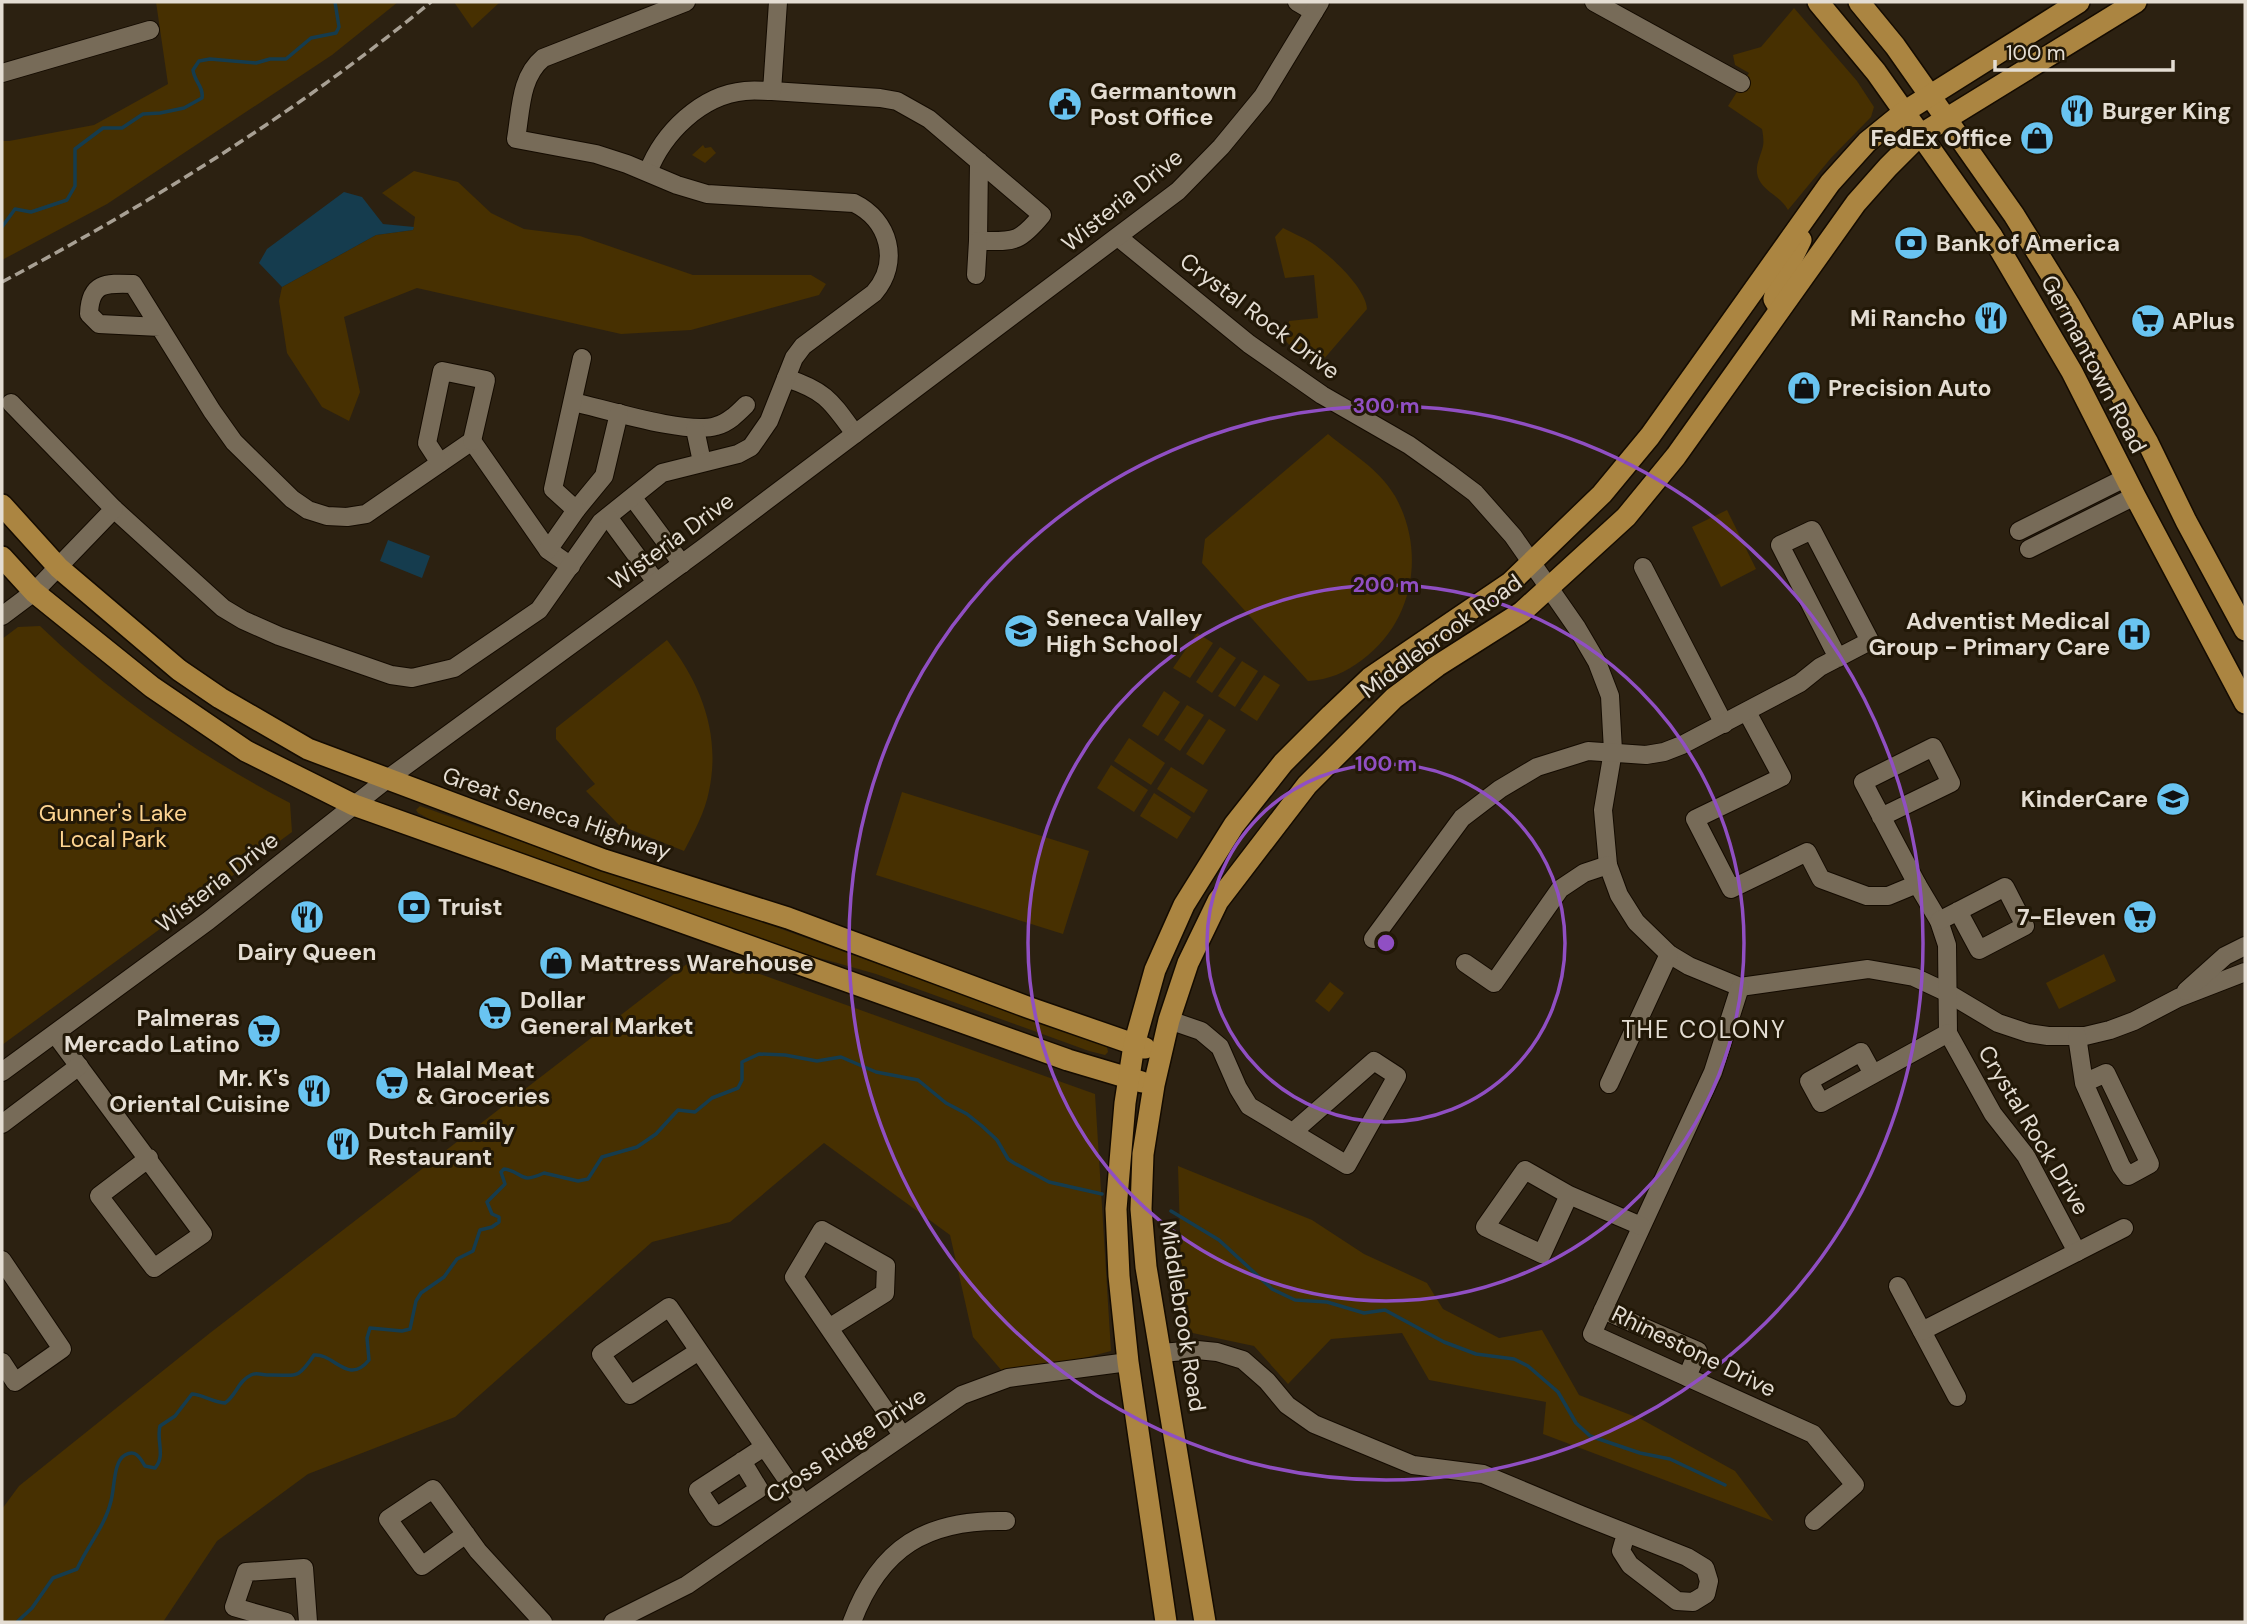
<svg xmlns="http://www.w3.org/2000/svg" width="2247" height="1624" font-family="'DM Sans',sans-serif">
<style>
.green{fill:#473001}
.water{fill:#153c4e}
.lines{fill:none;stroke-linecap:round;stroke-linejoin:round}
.stream{stroke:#153c4e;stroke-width:3.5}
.minor-casing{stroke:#140b00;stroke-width:20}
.major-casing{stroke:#140b00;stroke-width:24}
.minor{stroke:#776b58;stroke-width:18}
.major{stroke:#ab8541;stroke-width:21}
.rail{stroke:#a8a094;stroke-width:3.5;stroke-dasharray:10 5;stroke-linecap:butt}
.ring{fill:none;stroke:#904fc3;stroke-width:3.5}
.labels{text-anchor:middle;stroke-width:6;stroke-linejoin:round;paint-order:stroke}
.poi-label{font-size:23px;font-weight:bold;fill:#e4ddd3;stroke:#221807;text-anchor:start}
.street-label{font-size:23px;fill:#e4ddd3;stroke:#221807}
.park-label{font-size:23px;fill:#fed491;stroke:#221807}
.neighbourhood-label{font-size:24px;letter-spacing:2px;fill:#e4ddd3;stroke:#221807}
.centre{fill:#904fc3;stroke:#221807;stroke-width:3.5}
.ring-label{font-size:21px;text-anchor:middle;font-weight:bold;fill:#904fc3;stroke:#221807;stroke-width:6;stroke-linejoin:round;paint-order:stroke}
</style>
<rect width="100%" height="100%" fill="#2c2111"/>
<g class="green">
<polygon points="156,2 398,2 332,55 107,204 2,260 2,141 9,141 94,125 168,84"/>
<polygon points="454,2 500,2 472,28"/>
<path d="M1794 8 1857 81 1874 107 1871 117 1831 158 1788 210C1781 197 1769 194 1761 183 1752 170 1760 159 1763 146 1764 141 1763 134 1762 129L1728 106 1749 73 1735 65 1733 55 1761 47Z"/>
<polygon points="703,145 705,148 711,147 716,153 705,163 692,155"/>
<polygon points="414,171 458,182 491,213 524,229 580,236 693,275 811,275 826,284 819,295 691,330 621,334 417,288 344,317 360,392 349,421 322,407 287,353 279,301 282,287 376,235 413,230 415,217 382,193"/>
<path d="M1283 228C1292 233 1303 237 1312 243 1330 255 1366 288 1367 309L1323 360 1315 362 1291 347 1286 341 1289 321 1318 318 1314 275 1285 278 1275 237Z"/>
<path d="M1328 434C1352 454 1378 468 1395 496 1426 551 1414 622 1362 660 1346 672 1329 680 1308 681L1202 563 1205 539Z"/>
<polygon points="1727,510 1756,569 1721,587 1692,527"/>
<path d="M40 626C114 697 200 756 290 803L292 832 2 1045V639L18 627Z"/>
<polygon points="1197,633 1213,643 1190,678 1173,668"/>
<path d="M667 640C701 684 721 734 709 791 705 812 694 832 684 851L619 825 586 791 595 784 556 739V728Z"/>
<polygon points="1220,647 1236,658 1212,693 1196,682"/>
<polygon points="1242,661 1258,671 1235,707 1218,696"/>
<polygon points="1264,675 1280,685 1257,721 1240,710"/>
<polygon points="1164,691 1180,702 1158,736 1142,726"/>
<polygon points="1187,705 1204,715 1180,751 1164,740"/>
<polygon points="1209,719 1226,730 1203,765 1186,754"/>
<polygon points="1129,738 1165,763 1151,785 1114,761"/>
<polygon points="1111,765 1148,790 1134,812 1097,788"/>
<polygon points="1171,767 1208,790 1194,813 1157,789"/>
<polygon points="902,792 1089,851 1063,934 876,875"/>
<polygon points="1154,793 1191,817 1177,839 1140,816"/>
<polygon points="420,806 559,855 635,876 1099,1044 1107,1047 1108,1052 1105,1055 1089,1051 876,974 770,944 437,823 418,813 416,810"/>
<polygon points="701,953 1095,1094 1111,1351 1008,1378 973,1337 950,1235 824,1143 730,1222 652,1242 455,1417 308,1474 217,1541 163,1622 2,1622 2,1509 19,1486 210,1333"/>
<polygon points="2104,954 2116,981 2059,1009 2046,983"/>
<polygon points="1330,982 1344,993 1329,1012 1315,1001"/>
<polygon points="1178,1166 1312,1220 1364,1254 1427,1283 1443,1309 1499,1338 1542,1330 1579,1395 1641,1419 1735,1471 1773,1521 1543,1434 1546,1402 1429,1380 1402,1333 1331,1339 1288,1384 1254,1346 1183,1331"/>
</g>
<g class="water">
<polygon points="344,192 362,197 383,224 414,227 413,230 376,235 282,287 259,263 267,249"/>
<polygon points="388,540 430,556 422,578 380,561"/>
</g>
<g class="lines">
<g class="stream">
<path d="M2 227 15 209 31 212 67 200 75 186V149L103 128H122L143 114 160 113 184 108 202 98C204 87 194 81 193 70L199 61 210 59 256 63 270 59H286L311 38 336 33 339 27 335 2"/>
<polyline points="1171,1211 1219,1240 1272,1289 1295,1300 1327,1302 1364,1313 1385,1310 1444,1342 1476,1354 1514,1359 1528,1366 1558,1392 1576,1423 1590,1436 1640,1453 1670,1459 1725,1485"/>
<path d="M17 1622 32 1608 53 1578 77 1569C88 1545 105 1526 111 1501 115 1487 113 1462 125 1455 136 1449 140 1458 145 1466L155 1468C166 1456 156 1440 160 1426L175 1416 192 1394C201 1394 212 1402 225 1403 236 1396 238 1381 251 1375 257 1372 261 1375 267 1375 296 1374 296 1382 314 1355 334 1353 348 1386 369 1360L367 1338 370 1328 402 1331 410 1329 416 1301 421 1293 444 1277 457 1259 473 1251 480 1230 492 1227 499 1222V1217L492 1214 487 1202 505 1184 501 1172 504 1169C525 1172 518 1185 544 1173L578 1181 588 1179 602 1157 637 1147 656 1134 678 1110 695 1112 712 1098 738 1088 742 1080V1062L759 1054 785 1055 817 1061 841 1057 876 1072 918 1080 946 1103 967 1114 982 1126 997 1140 1008 1159 1014 1163 1049 1182 1102 1194"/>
</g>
<g class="minor-casing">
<g id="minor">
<polyline points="1297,2 1314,12"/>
<polyline points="1594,2 1741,83"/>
<polyline points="2,73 150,30"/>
<path d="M772 91 880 98 897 101 929 119 1042 215C1018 244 1014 241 978 241L979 161"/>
<path d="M648 172C663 133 701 95 745 91 754 90 763 91 772 91L778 2"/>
<polyline points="1118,237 1249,344 1322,395 1409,445 1447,472 1475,493 1513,536 1577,628 1597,662 1610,696 1613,751 1603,810 1608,865 1619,895 1636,922 1669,954 1689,966 1740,987 1868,969 1914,977 1946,992 1998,1023 2028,1033 2048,1036 2085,1036 2110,1030 2134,1021 2178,998 2245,972"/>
<polyline points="976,275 978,241"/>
<path d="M160 327 99 324 89 314C90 282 106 283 133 284L212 411 234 442 292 499 308 510 327 516 347 517 366 514 472 441 548 550 571 566"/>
<path d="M786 378C826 391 831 401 855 434"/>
<path d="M573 402C605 409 687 435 716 426 728 423 737 414 746 405"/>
<polyline points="695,429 702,462"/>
<polyline points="440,463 427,443 442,371 486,380 472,441"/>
<polyline points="633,498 682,564"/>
<path d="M114 509 223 608 243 620 279 636 391 675 412 678 454 668 539 610 601 522 662 473 738 454 751 447 769 421 794 358 803 346 874 293C901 262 889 220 854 203L707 194 677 185 627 164 596 154 516 139C521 110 520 77 543 58L686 2"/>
<polyline points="576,510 604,476 619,413"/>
<polyline points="608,517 656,582"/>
<polyline points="2019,531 2125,478"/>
<polyline points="2029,549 2135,496"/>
<polyline points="548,550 576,510 553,489 582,358"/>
<polyline points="1643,567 1724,724"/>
<polyline points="2,616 34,592 114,509 11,403"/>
<polyline points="1747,712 1782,777 1695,819 1731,889 1807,852 1821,879 1867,896 1888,896 1917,884 1939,921 1947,945 1948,1033 1993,1114 2026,1156 2077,1252"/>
<polyline points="1881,817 1951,783 1933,747 1863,782 1917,884"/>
<polyline points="1939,921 2005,887 2025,926 1979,950 1958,911"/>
<polyline points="1373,939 1462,818 1500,789 1537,767 1588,751 1646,755 1664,752 1682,745 1800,683 1820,667 1870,641 1812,530 1780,545 1838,658"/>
<polyline points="1465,963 1494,983 1560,889 1584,873 1608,865"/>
<polyline points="1740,987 1713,1072 1592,1334 1813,1434 1855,1485 1814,1521"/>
<polyline points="2186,991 2225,956 2245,946"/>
<polyline points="1169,1020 1201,1031 1220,1047 1238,1088 1249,1106 1347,1165 1397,1076 1374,1061 1293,1132"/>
<polyline points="55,1034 203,1234 154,1268 99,1196 149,1158"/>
<polyline points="2077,1036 2084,1083 2121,1166 2128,1176 2150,1164 2106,1073 2084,1083"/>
<polyline points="2,1072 208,921 386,780 702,549 1178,191 1221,147 1263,96 1320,2"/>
<polyline points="1873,1074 1861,1052 1809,1081 1821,1103 1948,1033"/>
<polyline points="1609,1084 1669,954"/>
<polyline points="2,1124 79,1066"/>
<polyline points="1569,1195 1542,1254 1485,1227 1525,1170 1569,1195 1641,1226"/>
<polyline points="2,1260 62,1349 15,1382 2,1362"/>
<polyline points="1898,1286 1957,1397"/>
<polyline points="1603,1310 1698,1351 1687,1377"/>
<polyline points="829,1328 885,1293 886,1266 822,1230 794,1277 902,1435"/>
<polyline points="1922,1331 2124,1228"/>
<polyline points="699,1351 630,1395 601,1354 669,1307 803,1503"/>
<polyline points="1161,1353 1197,1350 1217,1352 1243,1360 1267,1381 1287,1405 1314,1424 1413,1465 1483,1474 1581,1515 1687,1557 1705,1568 1709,1581 1706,1594 1693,1602 1677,1601 1630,1565 1621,1551 1626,1534"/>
<polyline points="742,1461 759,1489 716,1517 698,1490 764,1447"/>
<polyline points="466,1534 422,1566 388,1519 433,1489 478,1551 543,1622"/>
<polyline points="286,1622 234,1607 246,1572 304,1568 308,1622"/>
<polyline points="613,1622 687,1585 962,1395 1008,1378 1128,1362"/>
<path d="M852 1622C880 1547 927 1519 1006 1521"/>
</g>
</g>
<g class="major-casing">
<g id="major">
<polyline points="1818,2 1876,72 1992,236 2072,372 2135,496 2245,703"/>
<polyline points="1859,2 1895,46 2014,215 2069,304 2148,443 2186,521 2245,630"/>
<polyline points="1780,309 1774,299 1776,291 1801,240"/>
<polyline points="2,505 59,568 179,670 220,698 308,749 604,860 788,918 1030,1008 1145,1048"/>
<polyline points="2,557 34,592 152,687 246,751 354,805 1068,1060 1142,1082"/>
<polyline points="1166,1622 1128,1362 1119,1276 1116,1209 1125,1103 1134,1045 1155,970 1184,905 1234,825 1283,763 1331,715 1370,678 1510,583 1602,494 1650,436 1830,183 1867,142 1904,112 2079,2"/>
<polyline points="1205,1622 1146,1267 1141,1209 1143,1154 1154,1085 1169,1020 1188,963 1218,901 1307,785 1394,698 1437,666 1522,612 1626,517 1676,456 1856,203 1888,167 1920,135 2136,2"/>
</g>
</g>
<use href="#minor" class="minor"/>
<use href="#major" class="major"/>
<path class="rail" d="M2 282C153 202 299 111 431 2"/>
</g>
<g class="ring">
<circle cx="1386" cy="943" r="179"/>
<circle cx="1386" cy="943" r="358"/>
<circle cx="1386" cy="943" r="537"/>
</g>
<defs>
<g id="civic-disc" transform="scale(1.75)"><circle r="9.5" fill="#69c4f1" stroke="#221807"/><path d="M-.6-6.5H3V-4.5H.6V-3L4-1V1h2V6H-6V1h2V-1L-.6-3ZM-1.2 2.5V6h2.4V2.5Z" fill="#111"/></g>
<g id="restaurant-disc" transform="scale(1.75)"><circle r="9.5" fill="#69c4f1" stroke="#221807"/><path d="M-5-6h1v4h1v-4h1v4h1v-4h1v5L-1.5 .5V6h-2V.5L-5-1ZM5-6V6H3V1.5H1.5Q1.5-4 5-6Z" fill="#111"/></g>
<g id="shop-disc" transform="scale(1.75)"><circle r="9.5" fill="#69c4f1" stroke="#221807"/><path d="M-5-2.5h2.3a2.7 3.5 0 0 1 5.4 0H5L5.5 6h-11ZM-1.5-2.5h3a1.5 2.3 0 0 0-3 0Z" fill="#111"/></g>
<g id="bank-disc" transform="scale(1.75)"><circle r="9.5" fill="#69c4f1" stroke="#221807"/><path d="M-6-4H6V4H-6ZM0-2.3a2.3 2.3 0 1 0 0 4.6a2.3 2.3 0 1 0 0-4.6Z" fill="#111"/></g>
<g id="supermarket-disc" transform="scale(1.75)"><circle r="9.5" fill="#69c4f1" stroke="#221807"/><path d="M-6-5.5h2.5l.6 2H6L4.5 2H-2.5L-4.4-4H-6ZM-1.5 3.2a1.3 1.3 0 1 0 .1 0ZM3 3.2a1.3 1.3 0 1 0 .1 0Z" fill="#111"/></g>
<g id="school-disc" transform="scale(1.75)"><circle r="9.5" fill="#69c4f1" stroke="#221807"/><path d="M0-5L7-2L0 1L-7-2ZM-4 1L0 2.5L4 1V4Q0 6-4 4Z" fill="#111"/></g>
<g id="hospital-disc" transform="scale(1.75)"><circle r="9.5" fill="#69c4f1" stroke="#221807"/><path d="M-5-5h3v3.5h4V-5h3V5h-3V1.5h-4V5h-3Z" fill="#111"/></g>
</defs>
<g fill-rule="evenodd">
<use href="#civic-disc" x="1065" y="104"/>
<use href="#restaurant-disc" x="2077" y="111"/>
<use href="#shop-disc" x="2037" y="138"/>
<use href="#bank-disc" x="1911" y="243"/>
<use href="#restaurant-disc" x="1991" y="318"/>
<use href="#supermarket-disc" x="2148" y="321"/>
<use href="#shop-disc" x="1804" y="388"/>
<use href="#school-disc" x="1021" y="631"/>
<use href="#hospital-disc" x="2134" y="634"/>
<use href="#school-disc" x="2173" y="799"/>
<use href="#bank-disc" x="414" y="907"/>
<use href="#restaurant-disc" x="307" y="917"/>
<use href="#supermarket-disc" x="2140" y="917"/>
<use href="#shop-disc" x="556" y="963"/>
<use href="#supermarket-disc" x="495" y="1013"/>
<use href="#supermarket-disc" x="264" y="1031"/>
<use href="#supermarket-disc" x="392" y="1083"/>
<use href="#restaurant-disc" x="314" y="1091"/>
<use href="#restaurant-disc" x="343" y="1144"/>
</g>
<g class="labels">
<g class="poi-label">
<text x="1090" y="99">Germantown<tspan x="1090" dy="26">Post Office</tspan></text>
<text x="2102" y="119">Burger King</text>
<text x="2012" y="146" text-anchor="end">FedEx Office</text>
<text x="1936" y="251">Bank of America</text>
<text x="1966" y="326" text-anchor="end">Mi Rancho</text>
<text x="2172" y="329">APlus</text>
<text x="1828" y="396">Precision Auto</text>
<text x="1046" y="626">Seneca Valley<tspan x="1046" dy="26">High School</tspan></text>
<text x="2110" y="629" text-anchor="end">Adventist Medical<tspan x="2110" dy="26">Group - Primary Care</tspan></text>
<text x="2148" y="807" text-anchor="end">KinderCare</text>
<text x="438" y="915">Truist</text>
<text x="2116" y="925" text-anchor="end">7-Eleven</text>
<text x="307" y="960" text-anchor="middle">Dairy Queen</text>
<text x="580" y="971">Mattress Warehouse</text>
<text x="520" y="1008">Dollar<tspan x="520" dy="26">General Market</tspan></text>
<text x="240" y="1026" text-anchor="end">Palmeras<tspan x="240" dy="26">Mercado Latino</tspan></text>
<text x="416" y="1078">Halal Meat<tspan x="416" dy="26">&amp; Groceries</tspan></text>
<text x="290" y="1086" text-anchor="end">Mr. K's<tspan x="290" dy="26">Oriental Cuisine</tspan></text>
<text x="368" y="1139">Dutch Family<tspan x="368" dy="26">Restaurant</tspan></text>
</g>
<g class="street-label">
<text transform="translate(1122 200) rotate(-39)" y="8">Wisteria Drive</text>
<text transform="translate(1260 316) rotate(37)" y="8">Crystal Rock Drive</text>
<text transform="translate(2094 364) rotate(62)" y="8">Germantown Road</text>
<text transform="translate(671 541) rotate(-36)" y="8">Wisteria Drive</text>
<text transform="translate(1441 636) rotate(-36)" y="8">Middlebrook Road</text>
<text transform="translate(557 813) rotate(19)" y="8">Great Seneca Highway</text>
<text transform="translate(217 882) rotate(-38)" y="8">Wisteria Drive</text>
<text transform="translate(2034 1130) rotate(59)" y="8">Crystal Rock Drive</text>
<text transform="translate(1183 1316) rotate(81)" y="8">Middlebrook Road</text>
<text transform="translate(1694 1351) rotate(26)" y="8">Rhinestone Drive</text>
<text transform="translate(846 1445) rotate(-34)" y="8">Cross Ridge Drive</text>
</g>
<g class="park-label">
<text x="113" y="821">Gunner's Lake<tspan x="113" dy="26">Local Park</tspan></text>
</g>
<g class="neighbourhood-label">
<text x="1704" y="1038">THE COLONY</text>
</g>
</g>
<circle cx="1386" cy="943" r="10" class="centre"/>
<g class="ring-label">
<text x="1386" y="413">300 m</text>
<text x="1386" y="592">200 m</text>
<text x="1386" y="771">100 m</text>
</g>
<rect width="2247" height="1624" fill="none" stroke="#e4ddd3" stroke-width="7"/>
<path d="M1995 60v10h178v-10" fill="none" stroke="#e4ddd3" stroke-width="3.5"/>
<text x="2006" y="60" font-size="21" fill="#e4ddd3" stroke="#221807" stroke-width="5" paint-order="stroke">100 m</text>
</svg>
